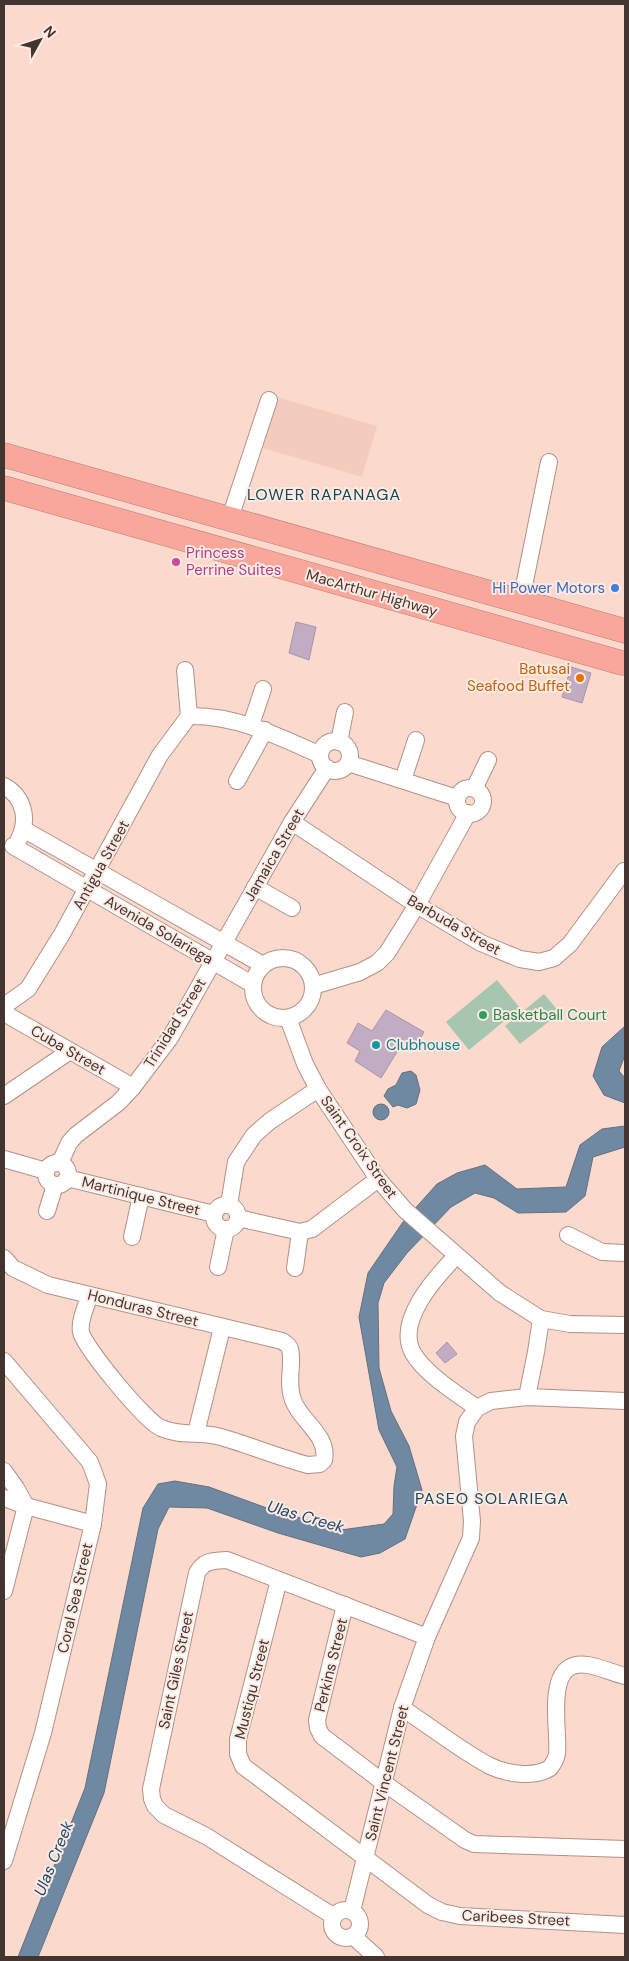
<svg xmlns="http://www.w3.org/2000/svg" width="629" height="1961" font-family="'DM Sans',sans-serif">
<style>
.built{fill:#f4ccbd}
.green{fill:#a6c6af}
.water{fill:#6f89a3;stroke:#627080}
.building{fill:#c1acc4;stroke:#a994ac}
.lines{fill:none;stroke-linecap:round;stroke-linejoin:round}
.minor-casing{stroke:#b09186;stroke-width:18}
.highway-casing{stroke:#b97e76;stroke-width:25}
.minor{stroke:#fff;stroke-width:16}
.highway{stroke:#f9a69b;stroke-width:24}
.hotel-dot{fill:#d1479c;stroke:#feeae2;stroke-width:2}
.shop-dot{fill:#3f7fe0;stroke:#feeae2;stroke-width:2}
.food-dot{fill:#e8710a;stroke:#feeae2;stroke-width:2}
.leisure-dot{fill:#2e9e5b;stroke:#feeae2;stroke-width:2}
.culture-dot{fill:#0f9aa8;stroke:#feeae2;stroke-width:2}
.labels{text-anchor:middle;stroke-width:4;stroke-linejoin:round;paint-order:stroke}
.hotel-label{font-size:15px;fill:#b23c85;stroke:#feeae2;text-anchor:start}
.shop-label{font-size:15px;fill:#366cbe;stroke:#feeae2;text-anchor:end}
.street-label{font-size:15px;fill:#423530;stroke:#feeae2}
.food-label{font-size:15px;fill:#c56008;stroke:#feeae2;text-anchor:end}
.leisure-label{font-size:15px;fill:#27864d;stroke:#feeae2;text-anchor:start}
.culture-label{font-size:15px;fill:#0d838f;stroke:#feeae2;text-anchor:start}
.neighbourhood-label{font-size:16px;letter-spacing:1px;fill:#144758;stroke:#feeae2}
.water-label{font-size:16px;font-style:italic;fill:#1b466b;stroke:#feeae2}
</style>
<rect width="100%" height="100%" fill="#fbd9cd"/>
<polygon class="built" points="277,397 377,426 362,477 263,448"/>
<g class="green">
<polygon points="497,980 520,1008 469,1050 446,1022"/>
<polygon points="544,994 560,1013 520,1044 505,1026"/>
</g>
<g class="water">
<polygon points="625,1026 625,1055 619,1071 625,1078 625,1103 604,1095 593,1076 602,1047"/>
<polygon points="411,1071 416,1075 420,1090 416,1104 407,1108 398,1105 393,1107 384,1096 388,1089 396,1085 402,1073"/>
<circle cx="381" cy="1112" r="8"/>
<polygon points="625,1126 625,1147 593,1157 585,1196 566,1212 518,1213 494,1198 475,1193 451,1207 407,1253 384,1283 378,1303 379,1368 391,1411 409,1446 422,1490 405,1539 380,1553 361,1557 278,1533 207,1508 169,1507 158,1529 104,1793 38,1957 18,1957 85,1788 143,1508 158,1484 175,1481 209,1487 264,1507 341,1530 384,1524 393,1514 394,1486 397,1467 379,1430 359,1317 368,1273 403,1222 437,1184 457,1173 485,1165 517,1189 566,1187 580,1145 602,1129"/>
</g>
<g class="building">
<polygon points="296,622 316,627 309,660 289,653"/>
<polygon points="571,667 591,673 582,703 562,697"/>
<polygon points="386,1010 424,1032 415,1048 403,1042 381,1078 355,1061 360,1051 347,1043 358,1023 372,1031"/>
<polygon points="447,1342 457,1354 445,1363 436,1353"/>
</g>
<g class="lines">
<g class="minor-casing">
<g id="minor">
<polyline points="230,518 269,400"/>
<polyline points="521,601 549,462"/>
<polyline points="185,670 189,716"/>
<path d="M189 716C236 715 278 736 320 755"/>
<polyline points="251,725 263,689"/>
<circle cx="335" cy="756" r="15"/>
<polyline points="339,742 345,712"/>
<polyline points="348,763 457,798"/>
<polyline points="403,780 416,740"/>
<polyline points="237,781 265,730"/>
<path d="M4 786C24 797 29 819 19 839"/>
<circle cx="470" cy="801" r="13"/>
<polyline points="474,789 488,760"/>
<polyline points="292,822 417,905 481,943 520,959 539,962 554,958 570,944 624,871"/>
<polyline points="23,829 263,965"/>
<polyline points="13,846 252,984"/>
<polyline points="255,887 292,908"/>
<circle cx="283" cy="988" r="30"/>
<polyline points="313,986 360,972 377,963 387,953 417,905 468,813"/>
<polyline points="4,1006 28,989 62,934 160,755 189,716"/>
<polyline points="4,1013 133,1087"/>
<polyline points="288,1018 305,1064 318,1089 378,1179 405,1210 500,1293 541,1319 570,1324 625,1325"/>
<polyline points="4,1096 70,1051"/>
<polyline points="4,1159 46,1171"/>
<circle cx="57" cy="1174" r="11"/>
<polyline points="60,1163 69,1143 76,1135 118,1103 133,1087 170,1038 292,822 327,768"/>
<polyline points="67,1178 214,1214"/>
<polyline points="229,1205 236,1162 254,1135 270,1121 318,1089"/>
<circle cx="226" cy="1217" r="12"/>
<polyline points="47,1211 55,1185"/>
<polyline points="238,1218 300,1232 312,1229 378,1179"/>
<polyline points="568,1235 602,1252 625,1253"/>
<polyline points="132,1237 141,1196"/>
<path d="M456 1256C436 1277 395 1321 413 1353 425 1374 457 1394 477 1408"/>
<path d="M4 1258 13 1268 48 1285 282 1341C285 1343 289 1345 290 1349 294 1364 286 1382 293 1400 300 1421 329 1435 324 1460L320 1464 308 1465C277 1457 247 1444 217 1436 198 1432 178 1436 161 1428 146 1422 84 1347 81 1332 79 1321 86 1306 90 1295"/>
<polyline points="218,1267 226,1229"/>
<polyline points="295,1268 300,1232"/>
<polyline points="4,1361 90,1462 98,1484 93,1524 43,1733 4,1861"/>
<polyline points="527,1397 536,1352 541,1319"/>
<polyline points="196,1433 222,1328"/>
<polyline points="4,1471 16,1488 26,1506 4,1591"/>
<polyline points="4,1498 26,1506 93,1524"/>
<polyline points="279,1580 238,1739 238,1754 243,1766 428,1905 442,1912 460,1916 625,1925"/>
<polyline points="345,1605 317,1720 318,1728 322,1736 384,1783 465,1840 474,1844 625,1849"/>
<path d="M402 1708C430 1726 461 1751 490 1766 507 1774 534 1778 550 1768 553 1764 556 1760 557 1754 560 1730 542 1657 588 1665 600 1667 613 1673 625 1676"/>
<circle cx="346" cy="1924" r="14"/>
<polyline points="352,1911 402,1708 427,1637 471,1538 472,1521 464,1436 467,1422 477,1408 491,1401 527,1397 625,1401"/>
<path d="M333 1916 206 1836 164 1815 155 1806 152 1799 151 1789 197 1573C204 1560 213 1561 227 1560L427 1637"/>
<polyline points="353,1936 376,1957"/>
</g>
</g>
<g class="highway-casing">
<g id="highway">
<polyline points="4,455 625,631"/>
<polyline points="4,488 622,663 625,663"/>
</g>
</g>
<use href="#minor" class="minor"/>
<use href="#highway" class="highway"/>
</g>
<circle class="hotel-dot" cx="176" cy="562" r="5"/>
<circle class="shop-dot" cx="615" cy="588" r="5"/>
<circle class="food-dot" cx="580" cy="678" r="5"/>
<circle class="leisure-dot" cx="483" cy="1015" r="5"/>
<circle class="culture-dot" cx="376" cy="1045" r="5"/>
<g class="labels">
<g class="hotel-label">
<text x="186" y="558">Princess<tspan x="186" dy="17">Perrine Suites</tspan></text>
</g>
<g class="shop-label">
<text x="605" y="593">Hi Power Motors</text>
</g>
<g class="street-label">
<text transform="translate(372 593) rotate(16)" y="5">MacArthur Highway</text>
<text transform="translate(274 855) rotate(-60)" y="5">Jamaica Street</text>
<text transform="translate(101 865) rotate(-61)" y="5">Antigua Street</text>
<text transform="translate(454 925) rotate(30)" y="5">Barbuda Street</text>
<text transform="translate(159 930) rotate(30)" y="5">Avenida Solariega</text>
<text transform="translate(175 1023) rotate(-58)" y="5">Trinidad Street</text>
<text transform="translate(68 1050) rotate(30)" y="5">Cuba Street</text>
<text transform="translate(359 1147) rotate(55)" y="5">Saint Croix Street</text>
<text transform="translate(141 1196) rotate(14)" y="5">Martinique Street</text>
<text transform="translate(143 1308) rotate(14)" y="5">Honduras Street</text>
<text transform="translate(75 1598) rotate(-77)" y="5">Coral Sea Street</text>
<text transform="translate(331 1665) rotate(-76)" y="5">Perkins Street</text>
<text transform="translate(176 1670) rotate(-78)" y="5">Saint Giles Street</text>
<text transform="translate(252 1689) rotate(-76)" y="5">Mustiqu Street</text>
<text transform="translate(387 1773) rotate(-76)" y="5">Saint Vincent Street</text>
<text transform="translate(516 1918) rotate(3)" y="5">Caribees Street</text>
</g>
<g class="food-label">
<text x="570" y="674">Batusai<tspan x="570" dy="17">Seafood Buffet</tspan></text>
</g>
<g class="leisure-label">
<text x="493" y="1020">Basketball Court</text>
</g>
<g class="culture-label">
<text x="386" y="1050">Clubhouse</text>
</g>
<g class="neighbourhood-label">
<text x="324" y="500">LOWER RAPANAGA</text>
<text x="492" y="1504">PASEO SOLARIEGA</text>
</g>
<g class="water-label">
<text transform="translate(306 1516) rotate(16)" y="6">Ulas Creek</text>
<text transform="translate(53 1858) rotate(-68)" y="6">Ulas Creek</text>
</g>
</g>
<rect width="629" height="1961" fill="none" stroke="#423530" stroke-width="10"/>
<g transform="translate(40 40) rotate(50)" stroke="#feeae2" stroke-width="4" paint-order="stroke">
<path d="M0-4L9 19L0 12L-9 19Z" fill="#423530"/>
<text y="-8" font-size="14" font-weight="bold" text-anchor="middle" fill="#423530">N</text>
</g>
</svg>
